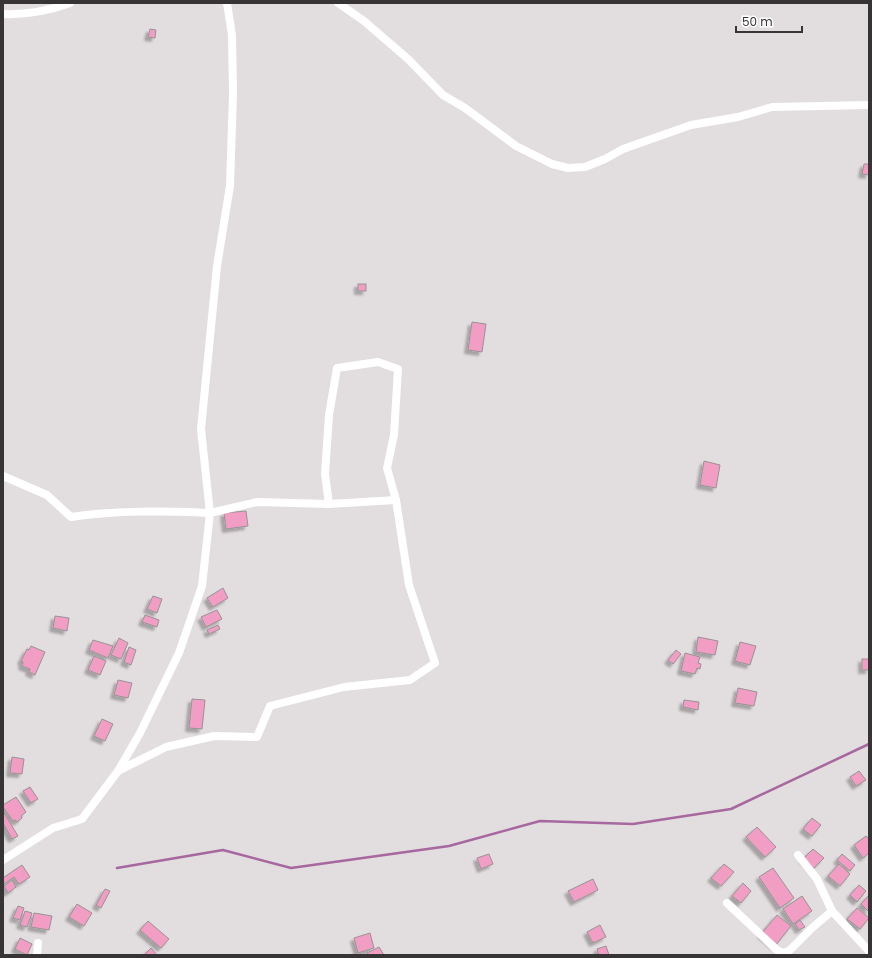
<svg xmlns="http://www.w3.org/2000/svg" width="872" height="958" font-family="Poppins,sans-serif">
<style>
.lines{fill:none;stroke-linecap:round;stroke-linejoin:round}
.stream{stroke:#a7679f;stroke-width:2.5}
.building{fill:#f29dc3;stroke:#979394;filter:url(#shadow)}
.minor{stroke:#fff;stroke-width:8}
</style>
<defs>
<filter id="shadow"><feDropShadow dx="-3.5" dy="3.5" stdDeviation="1" flood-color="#0004"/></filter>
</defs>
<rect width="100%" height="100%" fill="#e2ddde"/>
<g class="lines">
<polyline class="stream" points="117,868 223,850 291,868 449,846 540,821 633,824 731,809 869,744"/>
</g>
<g class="building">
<polygon points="150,29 156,30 155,38 148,37"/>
<polygon points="864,164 869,164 869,175 862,174"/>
<rect x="358" y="284" width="8" height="7"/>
<polygon points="472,322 486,324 482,352 468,350"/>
<polygon points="704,461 720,465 716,488 700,485"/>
<polygon points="246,511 248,526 226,529 224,513"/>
<polygon points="223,588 228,598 213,607 207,598"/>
<polygon points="153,596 162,599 157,613 147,609"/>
<polygon points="217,610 222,619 206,627 201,617"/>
<polygon points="145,615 159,620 157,627 142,622"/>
<polygon points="55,616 69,618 67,631 53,628"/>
<polygon points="218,625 220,629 209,634 207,630"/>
<polygon points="698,637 718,641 715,655 696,652"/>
<polygon points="119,638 128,643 121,659 111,655"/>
<polygon points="93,640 113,646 108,658 89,650"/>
<polygon points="740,642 756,646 750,665 735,661"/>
<polygon points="31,646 45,652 35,675 29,672 30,669 22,666 23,662 21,661 27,649 29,650"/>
<polygon points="129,647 136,650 131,665 124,662"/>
<polygon points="676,650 681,654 673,664 668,660"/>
<polygon points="685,653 700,657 698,663 701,664 700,669 697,668 695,674 681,671"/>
<polygon points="94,656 106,661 100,675 88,670"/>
<rect x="862" y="659" width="7" height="11"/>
<polygon points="118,680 132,683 128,698 114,695"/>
<polygon points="738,688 757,692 754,706 735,703"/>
<polygon points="192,699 205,700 202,729 189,728"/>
<polygon points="684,700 699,702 698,710 683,707"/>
<polygon points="102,719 113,724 105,741 94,736"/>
<polygon points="12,757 24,759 22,774 10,773"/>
<polygon points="859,771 866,780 856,786 850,777"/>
<polygon points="30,787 38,799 31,803 23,791"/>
<polygon points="16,797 26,812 21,816 22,818 17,822 15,820 13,821 3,807 3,805"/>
<polygon points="3,811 18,836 12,839 3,823"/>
<polygon points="812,818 821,825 812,836 803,829"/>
<polygon points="757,827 776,847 765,857 746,837"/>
<polygon points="866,836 869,839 869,853 863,858 854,845"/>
<polygon points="813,849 824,858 813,869 803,859"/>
<polygon points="489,854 493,864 481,869 477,858"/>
<polygon points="842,854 855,865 850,871 837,860"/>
<polygon points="724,864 734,872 721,886 711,878"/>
<polygon points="839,864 850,874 840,886 828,876"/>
<polygon points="22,865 30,877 19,884 14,877 4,884 3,878"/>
<polygon points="773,868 794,898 780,908 759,877"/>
<polygon points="593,879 598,890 574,902 568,891"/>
<polygon points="12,880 16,887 8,893 4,886"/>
<polygon points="743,883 751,891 741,903 732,896"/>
<polygon points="859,885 866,891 857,902 850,895"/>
<polygon points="105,889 110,891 101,908 96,905"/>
<polygon points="869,895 869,912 861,904"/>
<polygon points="802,896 812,911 793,924 783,909"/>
<polygon points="77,904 92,913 84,926 69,917"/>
<polygon points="18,906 24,908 20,920 13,918"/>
<polygon points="857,908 869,918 860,929 847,919"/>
<polygon points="25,911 32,913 27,927 20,925"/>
<polygon points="34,913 52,916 49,930 31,927"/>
<polygon points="777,915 791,926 775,946 761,934"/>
<polygon points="800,920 805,927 799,930 795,924"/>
<polygon points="148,921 169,939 161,948 140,930"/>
<polygon points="600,925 606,937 593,943 587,932"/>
<polygon points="370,933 374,948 358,953 354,938"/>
<polygon points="20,938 32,944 27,955 15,949"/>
<polygon points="606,946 609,955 599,955 597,949"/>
<polygon points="379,947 384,955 368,955 367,953"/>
<polygon points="151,948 157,955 144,955"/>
</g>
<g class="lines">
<g class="minor">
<polyline points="338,3 364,21 408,59 443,95 465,108 516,146 552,164 568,168 585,167 605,159 623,149 691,125 738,117 772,107 869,105"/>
<path d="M3 14C27 15 48 11 70 3"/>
<path d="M3 476 47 495 71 517C118 510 164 511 210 513L201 429 217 266 230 186 233 94 232 35 227 3"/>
<polyline points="329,504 325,474 329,415 337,368 378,362 398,369 394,435 387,468 396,500"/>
<polyline points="798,855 817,879 832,911 869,951"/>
<polyline points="3,860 53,828 82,819 118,771 140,733 179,653 202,586 210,513 257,502 329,504 396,500 409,585 435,663 410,680 344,687 270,706 257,737 214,736 166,747 118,771"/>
<polyline points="727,903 777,950 783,953 789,951 812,928 832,911"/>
<polyline points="37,955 38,943"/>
</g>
</g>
<rect width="872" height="958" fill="none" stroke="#363434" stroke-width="8"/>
<path d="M736 26v6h66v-6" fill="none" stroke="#363434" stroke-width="2"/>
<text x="742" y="26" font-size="12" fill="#363434" stroke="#ffffff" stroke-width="3" paint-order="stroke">50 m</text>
</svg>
